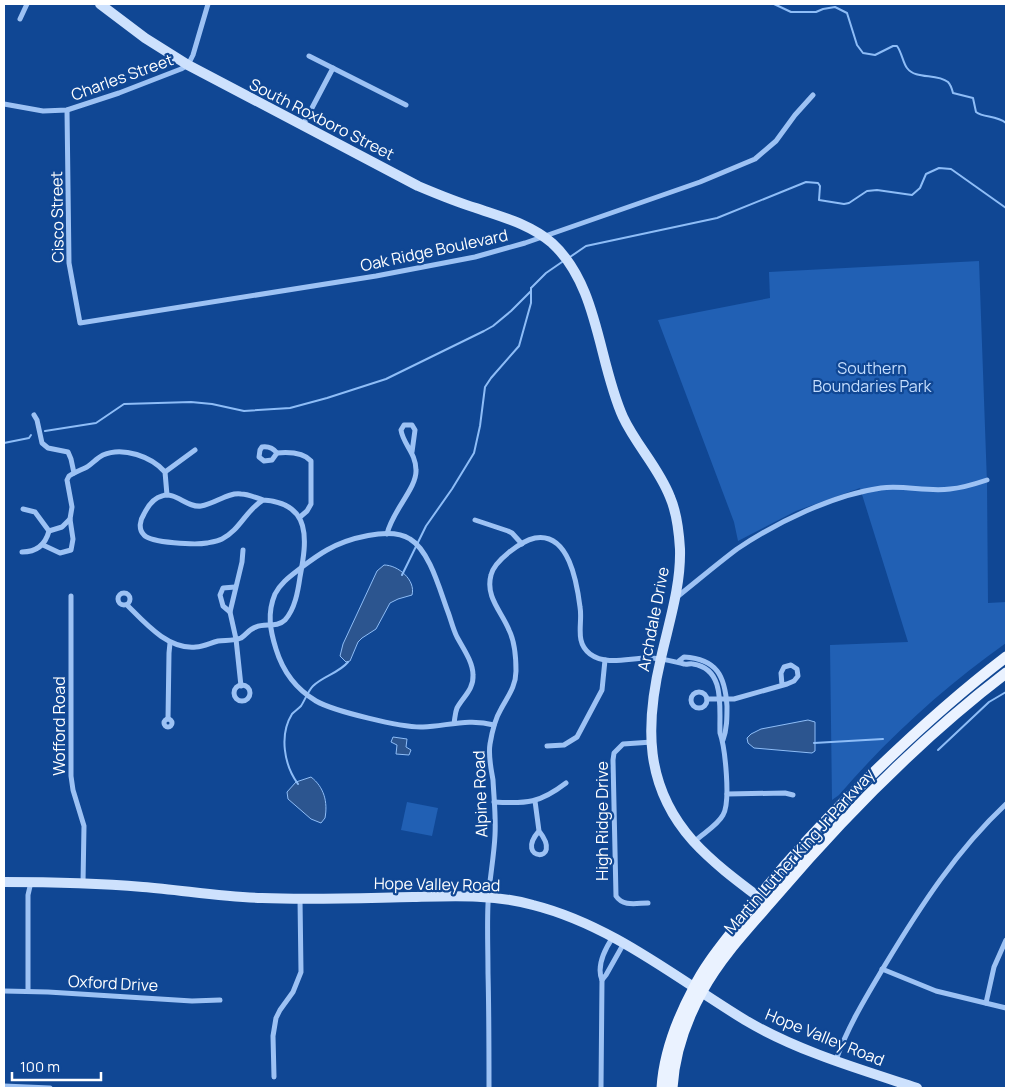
<svg xmlns="http://www.w3.org/2000/svg" width="1010" height="1092" font-family="Manrope,sans-serif">
<style>
.green{fill:#2160b4}
.water{fill:#2c558f;stroke:#8ebdf7}
.lines{fill:none;stroke-linecap:round;stroke-linejoin:round}
.stream{stroke:#8ebdf7;stroke-width:2}
.street{stroke:#9dc2f4;stroke-width:5}
.secondary{stroke:#cde1fd;stroke-width:10}
.primary{stroke:#eaf2ff;stroke-width:11}
.labels{text-anchor:middle;stroke-width:4.5;stroke-linejoin:round;paint-order:stroke}
.street-label{font-size:16px;fill:#fff;stroke:#104794}
.park-label{font-size:16px;fill:#c5defe;stroke:#104794}
</style>
<rect width="100%" height="100%" fill="#104794"/>
<g class="green">
<path d="M979 261 987 483 988 603 1006 602V643C944 687 889 737 839 795L832 800 830 645 908 642 860 488 796 511 738 541 734 522 658 320 770 298 769 272Z"/>
<polygon points="407,802 438,808 432,836 401,830"/>
</g>
<g class="water">
<path d="M384 565C398 565 416 580 412 595L398 599 390 603 376 629 362 638 358 642 350 661 346 662 340 656 343 644 377 571Z"/>
<polygon points="808,720 815,722 815,751 812,753 754,748 748,743 747,738 751,734 761,729"/>
<polygon points="393,737 407,739 406,747 411,750 409,755 396,754 397,745 391,742"/>
<path d="M311 777C324 787 328 802 325 818L321 823 311 819 288 799 287 792 296 782Z"/>
</g>
<g class="lines">
<g class="stream">
<path d="M774 4 791 12H816L823 9 835 7 847 13 857 45 863 53 875 55 893 46H897C902 53 903 63 907 68 916 80 936 73 948 82 950 84 952 89 953 93L973 98 976 112C984 118 996 115 1006 123"/>
<polyline points="570,257 586,246 717,218 806,182 818,183 820,186 819,200 844,204 849,203 867,191 877,190 912,195 920,188 926,174 939,168 951,169 1006,208"/>
<polyline points="45,431 96,423 124,404 191,402 212,404 244,411 290,408 327,398 386,379 484,331 493,326 511,311 531,291 531,288 546,273 562,262"/>
<polyline points="4,443 29,438 31,435"/>
<polyline points="402,575 426,526 452,489 474,453 480,426 485,387 491,378 519,346 531,303 531,288"/>
<polyline points="814,743 883,739"/>
<polyline points="938,750 989,702 1006,692"/>
<path d="M298 784C284 765 279 735 292 714 295 711 298 709 301 706 305 700 308 691 313 686 323 676 339 673 348 662"/>
</g>
<g class="street">
<polyline points="20,19 27,4"/>
<polyline points="309,56 406,105"/>
<polyline points="4,104 43,111 67,110 119,93 181,69 188,65 193,55 208,4"/>
<polyline points="67,110 69,263 80,323 376,276 475,257 525,243 700,182 755,159 776,141 795,115 813,95"/>
<polyline points="303,125 333,68"/>
<polyline points="34,415 37,420 42,443 48,448 68,452 71,459 74,473"/>
<path d="M262 447C269 446 273 448 277 453L272 460 264 461 259 457 260 450Z"/>
<path d="M277 453C288 452 303 452 311 461V504L307 511 300 517"/>
<polyline points="165,472 195,450"/>
<polyline points="475,520 508,531 512,533 522,544"/>
<path d="M49 531 62 527 70 519 72 507 67 480 69 476C75 472 81 470 87 467 93 463 97 458 103 455 123 446 152 457 165 472L167 495"/>
<path d="M387 534C392 511 417 488 416 470 416 453 403 444 401 430L404 425H412L415 430 412 452"/>
<polyline points="43,545 60,553 71,550 73,539 70,519"/>
<path d="M22 552C36 552 45 546 49 531L35 512 23 509"/>
<circle cx="124" cy="599" r="6"/>
<polyline points="71,596 71,776 73,790 84,826 83,883"/>
<path d="M677 597C697 581 717 564 737 549 777 522 833 495 881 488 904 485 927 492 950 489 962 488 975 484 987 480"/>
<path d="M127 605C145 623 168 650 196 647 204 647 210 643 218 641 225 640 234 641 241 638 246 635 249 629 256 627 265 623 277 628 285 620 295 609 298 591 300 577 307 540 312 503 263 500 246 510 240 530 222 539 218 541 212 542 207 543 196 545 151 543 144 535 138 529 140 520 144 514 148 506 153 498 162 496 175 491 187 508 201 506 215 504 228 492 241 494 249 494 256 498 263 500"/>
<polyline points="230,612 223,606 220,595 223,588 235,587"/>
<path d="M679 661 684 657C717 659 725 676 727 706 727 718 727 729 723 740"/>
<circle cx="242" cy="693" r="8"/>
<polyline points="241,686 236,639 230,612 242,562 243,550"/>
<circle cx="699" cy="700" r="8"/>
<polyline points="707,699 734,699 787,684 794,681 798,676 797,669 791,665 784,667 781,673 782,685"/>
<circle cx="168" cy="723" r="4"/>
<polyline points="168,719 169,653 170,643"/>
<path d="M454 723C455 718 455 713 457 708 463 697 474 689 473 675 473 662 463 648 457 637 453 629 451 620 448 612 440 591 430 551 410 539 390 526 346 539 327 550 318 555 310 561 302 567 292 575 281 582 275 594 267 613 270 630 276 649 283 672 296 689 316 701 333 711 403 728 423 727 447 726 469 718 494 725"/>
<polyline points="547,746 564,745 577,737 602,690 605,660"/>
<polyline points="727,794 785,793 793,795"/>
<path d="M535 801 539 831C513 861 565 864 539 831"/>
<path d="M494 802C527 804 540 803 566 783"/>
<path d="M648 903C637 903 623 907 616 896L613 760 614 753 623 744 652 742"/>
<polyline points="882,969 936,991 1006,1008"/>
<polyline points="602,980 606,975 624,943"/>
<polyline points="4,991 48,992 192,1001 220,1000"/>
<polyline points="28,991 28,895 31,882"/>
<polyline points="986,1003 994,967 1006,940"/>
<path d="M836 1060C848 1026 866 997 885 965 920 907 956 851 1006 804"/>
<polyline points="274,1077 273,1036 276,1018 280,1010 293,992 301,972 300,899"/>
<polyline points="4,1086 50,1088"/>
<path d="M489 1088C489 1050 489 1012 488 973 488 950 487 927 488 904 489 881 494 858 495 835 496 817 494 799 493 780 491 768 488 756 490 744 492 732 495 719 501 709 508 696 516 686 516 671 516 658 515 642 509 630 502 612 485 597 491 575 494 561 521 541 535 538 569 532 577 583 580 607 583 623 574 642 590 654 606 666 629 658 648 658 663 658 671 661 684 664 687 665 690 663 693 664 726 669 719 708 720 733 725 747 731 802 723 815 717 826 703 833 694 842"/>
<path d="M601 1088 602 980C596 966 605 949 613 937"/>
</g>
<g class="secondary">
<path d="M100 4 145 38 188 65 418 186C437 194 456 202 476 208 502 217 530 224 552 243 599 286 598 362 623 417 636 445 659 468 670 497 677 513 679 532 680 549 681 586 669 622 661 658 645 725 644 786 693 841 714 864 740 883 764 901"/>
<path d="M4 882C50 882 96 883 143 887 182 890 222 897 262 898 312 900 362 898 413 897 453 896 494 894 533 905 612 925 676 978 745 1020 797 1051 859 1069 917 1088"/>
</g>
<g class="primary">
<path d="M662 1088C664 1054 678 1018 694 988 705 965 723 944 739 923 773 877 811 835 851 795 900 746 951 699 1006 657"/>
<path d="M672 1088C674 1055 686 1020 702 991 721 956 750 926 776 896 845 815 921 738 1006 673"/>
</g>
</g>
<g class="labels">
<g class="street-label">
<text transform="translate(122 77) rotate(-20)" y="6">Charles Street</text>
<text transform="translate(322 119) rotate(27)" y="6">South Roxboro Street</text>
<text transform="translate(57 217) rotate(-91)" y="6">Cisco Street</text>
<text transform="translate(434 250) rotate(-12)" y="6">Oak Ridge Boulevard</text>
<text transform="translate(653 619) rotate(-79)" y="6">Archdale Drive</text>
<text transform="translate(59 726) rotate(-90)" y="6">Wofford Road</text>
<text transform="translate(480 794) rotate(-92)" y="6">Alpine Road</text>
<text transform="translate(602 821) rotate(-90)" y="6">High Ridge Drive</text>
<text transform="translate(799 851) rotate(-48)" y="6">Martin Luther King Jr Parkway</text>
<text transform="translate(437 884) rotate(1)" y="6">Hope Valley Road</text>
<text transform="translate(113 983) rotate(3)" y="6">Oxford Drive</text>
<text transform="translate(825 1037) rotate(22)" y="6">Hope Valley Road</text>
</g>
<g class="park-label">
<text x="872" y="374">Southern<tspan x="872" dy="18">Boundaries Park</tspan></text>
</g>
</g>
<rect width="1010" height="1092" fill="none" stroke="#ffffff" stroke-width="10"/>
<path d="M12 1072v8h89v-8" fill="none" stroke="#ffffff" stroke-width="2.5"/>
<text x="20" y="1072" font-size="15" fill="#ffffff" stroke="#104794" stroke-width="4" paint-order="stroke">100 m</text>
</svg>
